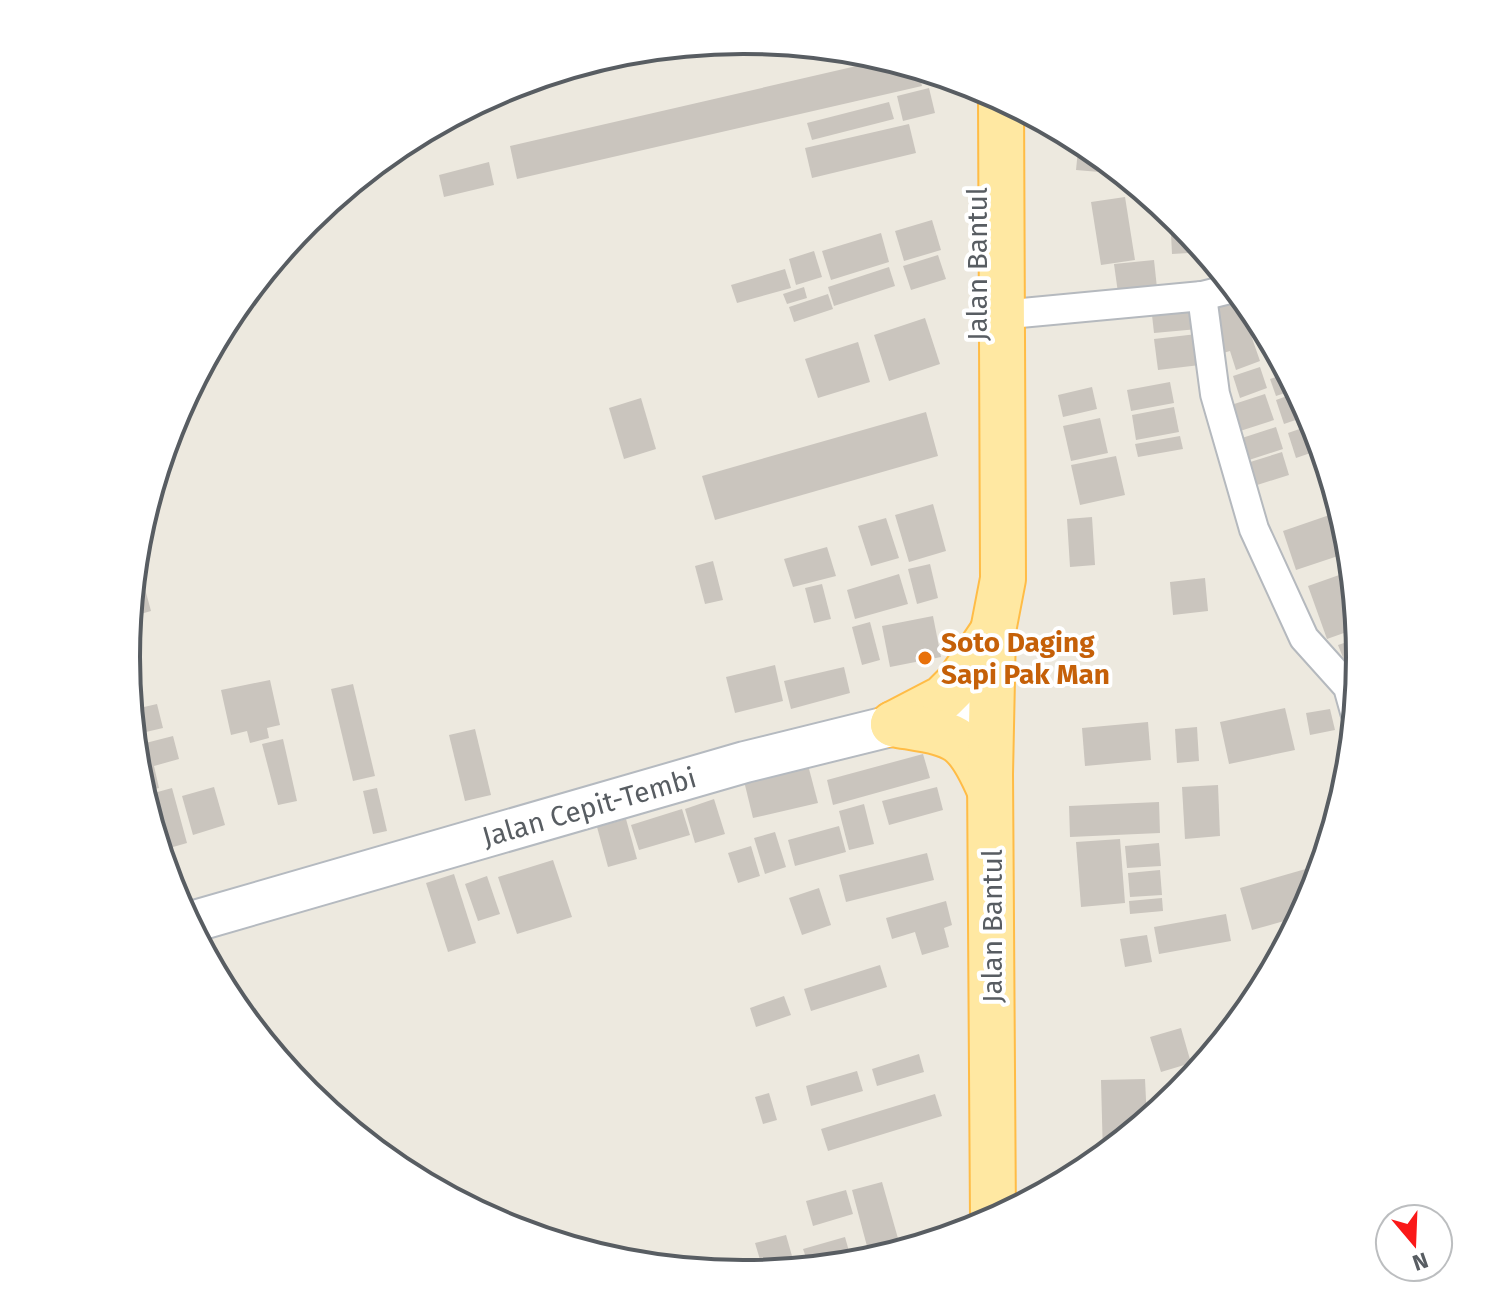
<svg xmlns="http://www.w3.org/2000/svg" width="1486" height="1315" font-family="'Fira Sans',sans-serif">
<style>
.building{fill:#cac5be}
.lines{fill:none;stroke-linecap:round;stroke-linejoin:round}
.minor-casing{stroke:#b5b9be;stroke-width:32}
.secondary-casing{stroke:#b5bac0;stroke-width:44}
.primary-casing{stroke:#ffbc46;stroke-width:48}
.minor{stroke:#fff;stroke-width:28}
.secondary{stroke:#fff;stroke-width:40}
.primary{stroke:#ffe8a2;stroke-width:44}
.food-dot{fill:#e8710a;stroke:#fff;stroke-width:3}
.labels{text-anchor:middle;stroke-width:8;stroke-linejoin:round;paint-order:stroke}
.street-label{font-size:28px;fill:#585d62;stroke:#fff}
.food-label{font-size:28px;font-weight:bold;fill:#c56008;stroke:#fff;text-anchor:start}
.rim{fill:none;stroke:#585d62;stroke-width:4}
</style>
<rect width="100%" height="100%" fill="#ede9df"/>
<g class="building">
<polygon points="887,59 918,68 922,86 517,179 510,146"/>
<polygon points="928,72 945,77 952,79 931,84"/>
<polygon points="929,88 935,113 903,121 897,96"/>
<polygon points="889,102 894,119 812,140 807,123"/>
<polygon points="909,124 916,153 812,178 805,148"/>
<polygon points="1079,140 1086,144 1123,174 1076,170"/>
<polygon points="489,162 494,185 444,197 439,175"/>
<polygon points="1125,197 1135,260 1101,265 1091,202"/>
<polygon points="1170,213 1180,221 1206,252 1172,254"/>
<polygon points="932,220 941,250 904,261 895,231"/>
<polygon points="881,233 889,262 831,280 822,251"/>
<polygon points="814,251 822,277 796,285 789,259"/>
<polygon points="938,255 946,279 911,290 903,266"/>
<polygon points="1154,260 1157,288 1118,293 1114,264"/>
<polygon points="889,267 895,286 834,306 828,287"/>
<polygon points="785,269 791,288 737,303 731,285"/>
<polygon points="804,287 807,298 787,304 783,294"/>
<polygon points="1236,292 1260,361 1236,370 1230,351 1223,353 1205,302"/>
<polygon points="828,294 833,309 794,322 789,307"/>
<polygon points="1196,310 1198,329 1154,333 1152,315"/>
<polygon points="925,318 940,364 889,381 874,335"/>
<polygon points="1197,334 1200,365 1158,370 1154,339"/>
<polygon points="858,342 870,382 818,398 805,359"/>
<polygon points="1260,367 1267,388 1240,398 1233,376"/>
<polygon points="1288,373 1297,389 1276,396 1270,379"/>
<polygon points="1170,382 1174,403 1131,411 1127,390"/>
<polygon points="1092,387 1097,409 1063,417 1058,395"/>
<polygon points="1298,392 1310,415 1284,424 1276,400"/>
<polygon points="1265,394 1274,420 1237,432 1228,406"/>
<polygon points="641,398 656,449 624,459 609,408"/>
<polygon points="1174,407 1179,432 1136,440 1132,415"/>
<polygon points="926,412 938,456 715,520 702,476"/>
<polygon points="1100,418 1108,453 1071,461 1063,426"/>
<polygon points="1314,424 1322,449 1296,458 1288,433"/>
<polygon points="1276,427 1283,449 1249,460 1242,438"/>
<polygon points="1180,436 1183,449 1138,457 1135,444"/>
<polygon points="1282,452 1289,475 1254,486 1247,463"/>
<polygon points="1116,456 1125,495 1080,505 1071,465"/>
<polygon points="933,504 946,551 909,562 895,515"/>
<polygon points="1341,511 1350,552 1296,570 1283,531"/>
<polygon points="1092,517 1095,565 1070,567 1067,519"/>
<polygon points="886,518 899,558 871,566 858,526"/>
<polygon points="827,547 836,576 793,587 784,559"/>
<polygon points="136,556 151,611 130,617"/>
<polygon points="713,561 723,600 705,604 695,566"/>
<polygon points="930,564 938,598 917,604 908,569"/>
<polygon points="899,574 908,604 855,619 847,590"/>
<polygon points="1342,574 1358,628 1327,639 1308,586"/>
<polygon points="1205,578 1208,611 1173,615 1170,582"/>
<polygon points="822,584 831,619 814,623 805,588"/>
<polygon points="933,616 941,657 890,667 882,626"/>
<polygon points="870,622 880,660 862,665 852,627"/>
<polygon points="1359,638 1360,661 1346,665 1338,645"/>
<polygon points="775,665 783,701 735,713 726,677"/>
<polygon points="844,667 850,693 791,709 784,681"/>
<polygon points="270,680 280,725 267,728 269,738 250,743 247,731 231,735 221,690"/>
<polygon points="353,684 375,776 353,781 331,689"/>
<polygon points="157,704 163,728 133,735 131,710"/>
<polygon points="1285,708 1295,750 1229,764 1220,722"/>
<polygon points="1330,709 1335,730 1310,735 1306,713"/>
<polygon points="1148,722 1151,760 1085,766 1082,728"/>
<polygon points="1197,727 1199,761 1177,763 1175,729"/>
<polygon points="475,729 491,795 465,801 449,735"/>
<polygon points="173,736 179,759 154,766 159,788 142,792 134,746"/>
<polygon points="283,739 297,801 278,805 262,744"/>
<polygon points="923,754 930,778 833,805 827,780"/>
<polygon points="808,765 818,803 753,818 744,781"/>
<polygon points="1218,785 1220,836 1185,839 1182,787"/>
<polygon points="214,787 225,825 193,835 182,796"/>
<polygon points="937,787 943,810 889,825 882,801"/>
<polygon points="172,788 187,843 159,851 143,796"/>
<polygon points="377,788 387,831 373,834 363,791"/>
<polygon points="714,799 725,834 695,843 685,809"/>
<polygon points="1159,802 1160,833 1070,837 1069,806"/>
<polygon points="864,804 874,844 849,850 839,811"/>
<polygon points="682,809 690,835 639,850 631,825"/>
<polygon points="626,819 637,859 608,867 597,827"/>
<polygon points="839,826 846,852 795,866 788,840"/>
<polygon points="775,832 786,867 765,874 754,838"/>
<polygon points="1120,839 1125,903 1081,907 1076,842"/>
<polygon points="1159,843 1161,866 1127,868 1125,846"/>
<polygon points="751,846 760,876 738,883 728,853"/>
<polygon points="927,853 934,880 846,902 839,875"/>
<polygon points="553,860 572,917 517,934 498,877"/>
<polygon points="1323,864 1302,916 1252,930 1240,888"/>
<polygon points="1160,870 1162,895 1130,897 1128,873"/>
<polygon points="454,874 476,943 448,952 426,883"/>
<polygon points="487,876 500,914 478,921 465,884"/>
<polygon points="819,888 831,925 802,935 789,898"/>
<polygon points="1162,898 1163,911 1130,914 1129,901"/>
<polygon points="946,901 952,925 944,928 949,947 922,955 915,932 892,939 886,918"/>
<polygon points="1226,914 1231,941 1159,954 1154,927"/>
<polygon points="1147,935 1152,962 1125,967 1120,939"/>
<polygon points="880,965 887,987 811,1011 804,989"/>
<polygon points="784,996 791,1015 756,1027 750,1008"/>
<polygon points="1181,1028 1191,1063 1161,1072 1150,1037"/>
<polygon points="919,1054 924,1072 877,1086 872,1069"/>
<polygon points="857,1071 863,1091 811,1106 806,1086"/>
<polygon points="1145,1079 1147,1121 1103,1157 1101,1080"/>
<polygon points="769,1093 777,1120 763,1124 755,1097"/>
<polygon points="935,1094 942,1116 828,1151 821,1129"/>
<polygon points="882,1182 899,1242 868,1250 852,1190"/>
<polygon points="846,1190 853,1214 813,1226 806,1201"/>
<polygon points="950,1233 951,1237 892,1255 890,1250"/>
<polygon points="786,1235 796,1270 764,1273 755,1243"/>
<polygon points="845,1237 850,1255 809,1266 803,1249"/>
</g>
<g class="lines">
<g class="minor-casing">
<g id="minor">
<polyline points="1202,296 1215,394 1254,529 1304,638 1348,687 1355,712"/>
<polyline points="1000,315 1202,296 1234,288"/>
</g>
</g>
<g class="secondary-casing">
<polyline id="secondary" points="188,923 745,762 992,701"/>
</g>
<g class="primary-casing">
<g id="primary">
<polyline points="893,724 943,698 958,683 993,631"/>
<path d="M893 724C955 735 964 731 990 791"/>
<polyline points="993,1220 990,774 993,631 1003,579 1001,99"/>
</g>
</g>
<use href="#minor" class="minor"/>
<use href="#secondary" class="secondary"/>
<use href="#primary" class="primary"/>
</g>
<circle class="food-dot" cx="925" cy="658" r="8"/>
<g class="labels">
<g class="street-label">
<text transform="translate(977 264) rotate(-90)" y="10">Jalan Bantul</text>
<text transform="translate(589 807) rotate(-16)" y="10">Jalan Cepit-Tembi</text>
<text transform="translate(992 926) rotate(-90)" y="10">Jalan Bantul</text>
</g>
<g class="food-label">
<text x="941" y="652">Soto Daging<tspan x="941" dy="32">Sapi Pak Man</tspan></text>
</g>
</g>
<path d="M0 0H1486V1315H0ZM140 657a603 603 0 1 1 1206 0a603 603 0 1 1-1206 0Z" fill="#fff" fill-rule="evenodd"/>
<path class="rim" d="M140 657a603 603 0 1 1 1206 0a603 603 0 1 1-1206 0Z"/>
<g transform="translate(1414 1243) rotate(161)"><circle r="38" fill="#ffffff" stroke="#bcbec0" stroke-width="2"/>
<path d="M0-6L14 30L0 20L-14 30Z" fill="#fa1818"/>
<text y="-12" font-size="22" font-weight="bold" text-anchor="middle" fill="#585d62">N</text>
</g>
</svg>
